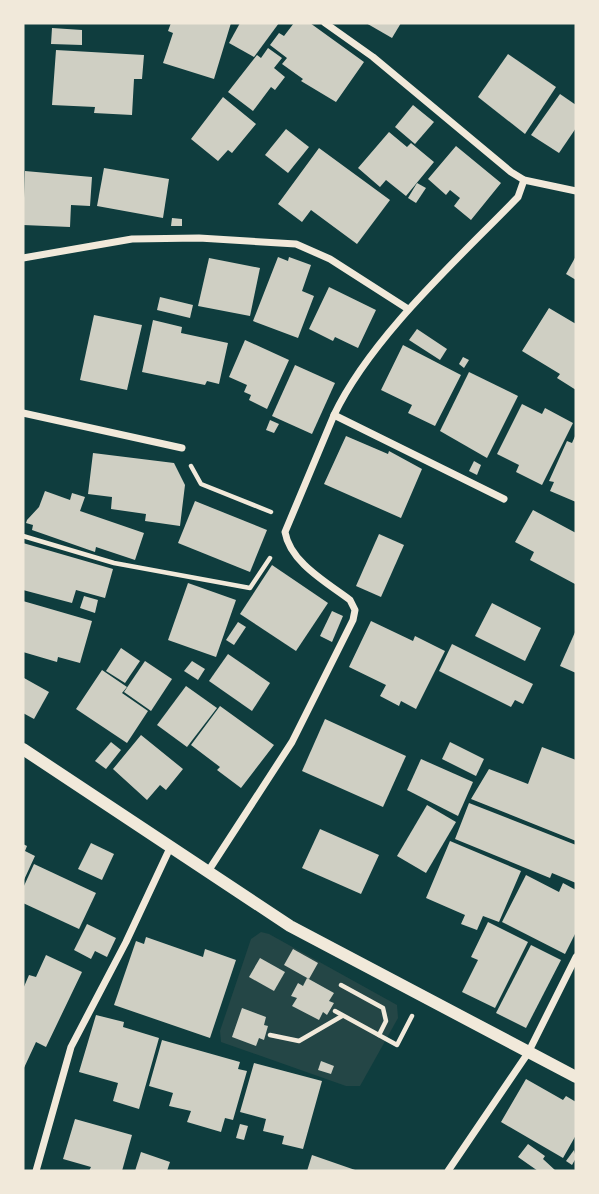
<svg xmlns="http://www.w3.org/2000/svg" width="599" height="1194" font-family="'Fira Sans',sans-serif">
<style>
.green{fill:#244646}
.building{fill:#cfcfc3}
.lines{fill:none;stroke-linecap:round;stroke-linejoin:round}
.path{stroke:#f1e9da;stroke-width:4.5}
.minor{stroke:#f1e9da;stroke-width:7}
.tertiary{stroke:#f1e9da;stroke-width:12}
</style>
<rect width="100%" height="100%" fill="#0f3d3e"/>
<polygon class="green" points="261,932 269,934 397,1005 398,1018 360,1086 346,1086 221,1042 220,1031 251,939"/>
<g class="building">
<polygon points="171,23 231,23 214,79 163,63 173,33 168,31"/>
<polygon points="240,23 279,23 254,57 229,43"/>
<polygon points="294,23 310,23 364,62 336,102 301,81 303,79 282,64 287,58 270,45 279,33 284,36"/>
<polygon points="366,23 401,23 392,38"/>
<polygon points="52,28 82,30 82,45 51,44"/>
<polygon points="268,48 282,58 274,68 285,77 275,90 271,87 253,111 228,92 257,55 261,58"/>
<polygon points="56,50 144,55 142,79 134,79 132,115 94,113 95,107 52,105"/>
<polygon points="508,54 556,87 525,134 478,97"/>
<polygon points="560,94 576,105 576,128 559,153 531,135"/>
<polygon points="223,97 256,124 232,153 228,150 218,161 191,139"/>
<polygon points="413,105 434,122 415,144 395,127"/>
<polygon points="286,129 309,147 288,173 265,155"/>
<polygon points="389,132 407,147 411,143 434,162 406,196 386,180 380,187 358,168"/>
<polygon points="456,146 501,183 471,220 454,206 460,198 450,190 446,195 428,179"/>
<polygon points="319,148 390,200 357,244 311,210 302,222 278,204"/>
<polygon points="104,168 169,179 163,218 97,206"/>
<polygon points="25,171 92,177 90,206 71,205 70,227 23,225"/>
<polygon points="417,183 426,188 416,203 408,198"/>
<polygon points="172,218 182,219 182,226 171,226"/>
<polygon points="576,256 576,280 566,274"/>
<polygon points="278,257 288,261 289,257 311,265 302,291 314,296 298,338 253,321"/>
<polygon points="209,258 260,268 250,316 198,306"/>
<polygon points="329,287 376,310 358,348 335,337 333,341 309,329"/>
<polygon points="160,297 193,305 190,318 157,310"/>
<polygon points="549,308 576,324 576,390 557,378 560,374 522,351"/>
<polygon points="94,315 142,325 127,390 80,380"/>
<polygon points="153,320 182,327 181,333 228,343 219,384 207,381 205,385 142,372"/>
<polygon points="417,329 447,349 440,360 409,340"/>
<polygon points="245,340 289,360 267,409 249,400 251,395 244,392 247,385 229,377"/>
<polygon points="403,345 461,375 435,426 408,413 412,405 381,390"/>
<polygon points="463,357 469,360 464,368 459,364"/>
<polygon points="295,365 335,383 312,434 272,416"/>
<polygon points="469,372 518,396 487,458 440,431"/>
<polygon points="522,404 542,414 545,408 573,423 542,485 516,472 519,465 497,454"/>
<polygon points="270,420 279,424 274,433 266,430"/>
<polygon points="576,434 576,502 550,491 554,482 549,481 567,441 572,443"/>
<polygon points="346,436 388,454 389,451 422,469 401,518 324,484"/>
<polygon points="93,453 174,463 185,485 180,526 145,521 146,514 111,509 112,497 88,494"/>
<polygon points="474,461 481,465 477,475 469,471"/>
<polygon points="45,491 70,500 72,493 85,497 80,511 144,533 135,560 96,547 95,552 32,530 33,525 26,523 27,520 39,507"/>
<polygon points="195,501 267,530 250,572 178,543"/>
<polygon points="533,510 576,533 575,584 530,560 534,552 515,542"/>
<polygon points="379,534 404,545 381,597 356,586"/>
<polygon points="23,543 113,569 105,598 76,590 72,603 23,590"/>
<polygon points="272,565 328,603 296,651 240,614"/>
<polygon points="188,583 236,600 216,657 168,640"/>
<polygon points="84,596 98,600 95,613 80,608"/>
<polygon points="23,601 92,621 80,663 58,657 57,662 23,652"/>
<polygon points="492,603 541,628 525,661 475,636"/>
<polygon points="332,611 343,616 332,642 320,636"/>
<polygon points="371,621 413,641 415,636 445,651 416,709 401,701 399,706 380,696 386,685 349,667"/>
<polygon points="238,622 246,627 234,645 226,640"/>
<polygon points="576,630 576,673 560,666"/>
<polygon points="452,644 533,684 523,704 515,700 511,707 439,671"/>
<polygon points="121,648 140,661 125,683 106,671"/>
<polygon points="228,654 270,683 252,711 209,681"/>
<polygon points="145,661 172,679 151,711 124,692"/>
<polygon points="192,661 205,669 198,680 184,671"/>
<polygon points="102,670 127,687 122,693 148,711 127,743 76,709"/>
<polygon points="24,678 49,692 34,719 23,713"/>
<polygon points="186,686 217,708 187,747 157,725"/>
<polygon points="220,706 274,745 241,788 217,770 220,767 191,745"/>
<polygon points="325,719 406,756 383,807 302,771"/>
<polygon points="141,735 183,769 166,790 160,785 147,800 113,769"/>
<polygon points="111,742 121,750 106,769 95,761"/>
<polygon points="450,742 484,759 476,776 442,759"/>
<polygon points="542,747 576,760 576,841 471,799 489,769 528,784"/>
<polygon points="421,759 473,782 458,816 407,790"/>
<polygon points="469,803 576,845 576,883 552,873 550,878 455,839"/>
<polygon points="427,805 456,822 426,873 397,856"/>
<polygon points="320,829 379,855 361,894 302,868"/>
<polygon points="450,841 521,871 499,922 483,916 477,930 461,924 465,915 426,898"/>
<polygon points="91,843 114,854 102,880 78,869"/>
<polygon points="23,844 27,846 25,851 35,856 23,882"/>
<polygon points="34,864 96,893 79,929 23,903 23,888"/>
<polygon points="526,875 559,892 563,883 576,890 576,932 565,954 502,922"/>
<polygon points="488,922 528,942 495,1008 462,992 478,960 471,957"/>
<polygon points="87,924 116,938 107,957 95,951 91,959 74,950"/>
<polygon points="146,937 203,957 205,949 236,960 210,1038 114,1005 136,941 144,944"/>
<polygon points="531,945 561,960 526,1028 496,1013"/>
<polygon points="293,949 318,963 309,979 284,965"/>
<polygon points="46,955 82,972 46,1047 36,1042 23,1070 23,989 29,975 36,977"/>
<polygon points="260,958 285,972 274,991 249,977"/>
<polygon points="307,978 334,993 329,1001 334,1003 327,1015 323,1012 319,1020 292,1006 297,998 291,996 298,983 303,986"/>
<polygon points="242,1008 266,1017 264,1025 268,1026 264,1040 259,1038 256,1046 232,1037"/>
<polygon points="96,1015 124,1022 123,1027 159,1038 139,1109 113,1101 118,1083 79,1072"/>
<polygon points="162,1040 240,1062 238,1069 247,1071 233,1120 225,1118 221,1132 187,1122 191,1111 169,1106 173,1093 149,1086"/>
<polygon points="321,1061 334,1066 331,1074 318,1070"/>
<polygon points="254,1063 322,1081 303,1149 282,1144 284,1136 263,1131 266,1119 240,1112"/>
<polygon points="526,1079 563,1100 566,1096 576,1102 576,1135 563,1158 501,1122"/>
<polygon points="75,1119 132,1135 122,1171 89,1171 91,1167 63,1159"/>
<polygon points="240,1124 248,1126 244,1140 236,1138"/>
<polygon points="528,1144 545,1156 543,1159 556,1171 538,1171 518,1157"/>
<polygon points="574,1150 576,1158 572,1165 566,1161"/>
<polygon points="141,1152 170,1162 167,1171 135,1171"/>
<polygon points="312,1155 358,1171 307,1171"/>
</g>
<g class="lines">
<g class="path">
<polyline points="191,466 201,484 271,512"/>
<polyline points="23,536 114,563 250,588 270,558"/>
<polyline points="341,985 383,1008 386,1021 379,1035"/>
<polyline points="335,1011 397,1045 412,1016"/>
<polyline points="270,1035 299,1041 342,1016"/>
</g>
<g class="minor">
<polyline points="325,23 373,57 511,172 524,180 576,191"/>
<polyline points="23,258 132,239 199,238 296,244 330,259 408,309"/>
<polyline points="23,413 182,448"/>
<polyline points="334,415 504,499"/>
<path d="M207 873 292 742 353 620 355 610 350 600C326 582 290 562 285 532L334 415C371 337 458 259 518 197L524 180"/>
<polyline points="36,1171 71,1047 126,942 170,848"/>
<polyline points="448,1171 528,1053 576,957"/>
</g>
<polyline class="tertiary" points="23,749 290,926 576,1077"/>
</g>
<rect width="599" height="1194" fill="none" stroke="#f1e9da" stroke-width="49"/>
</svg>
